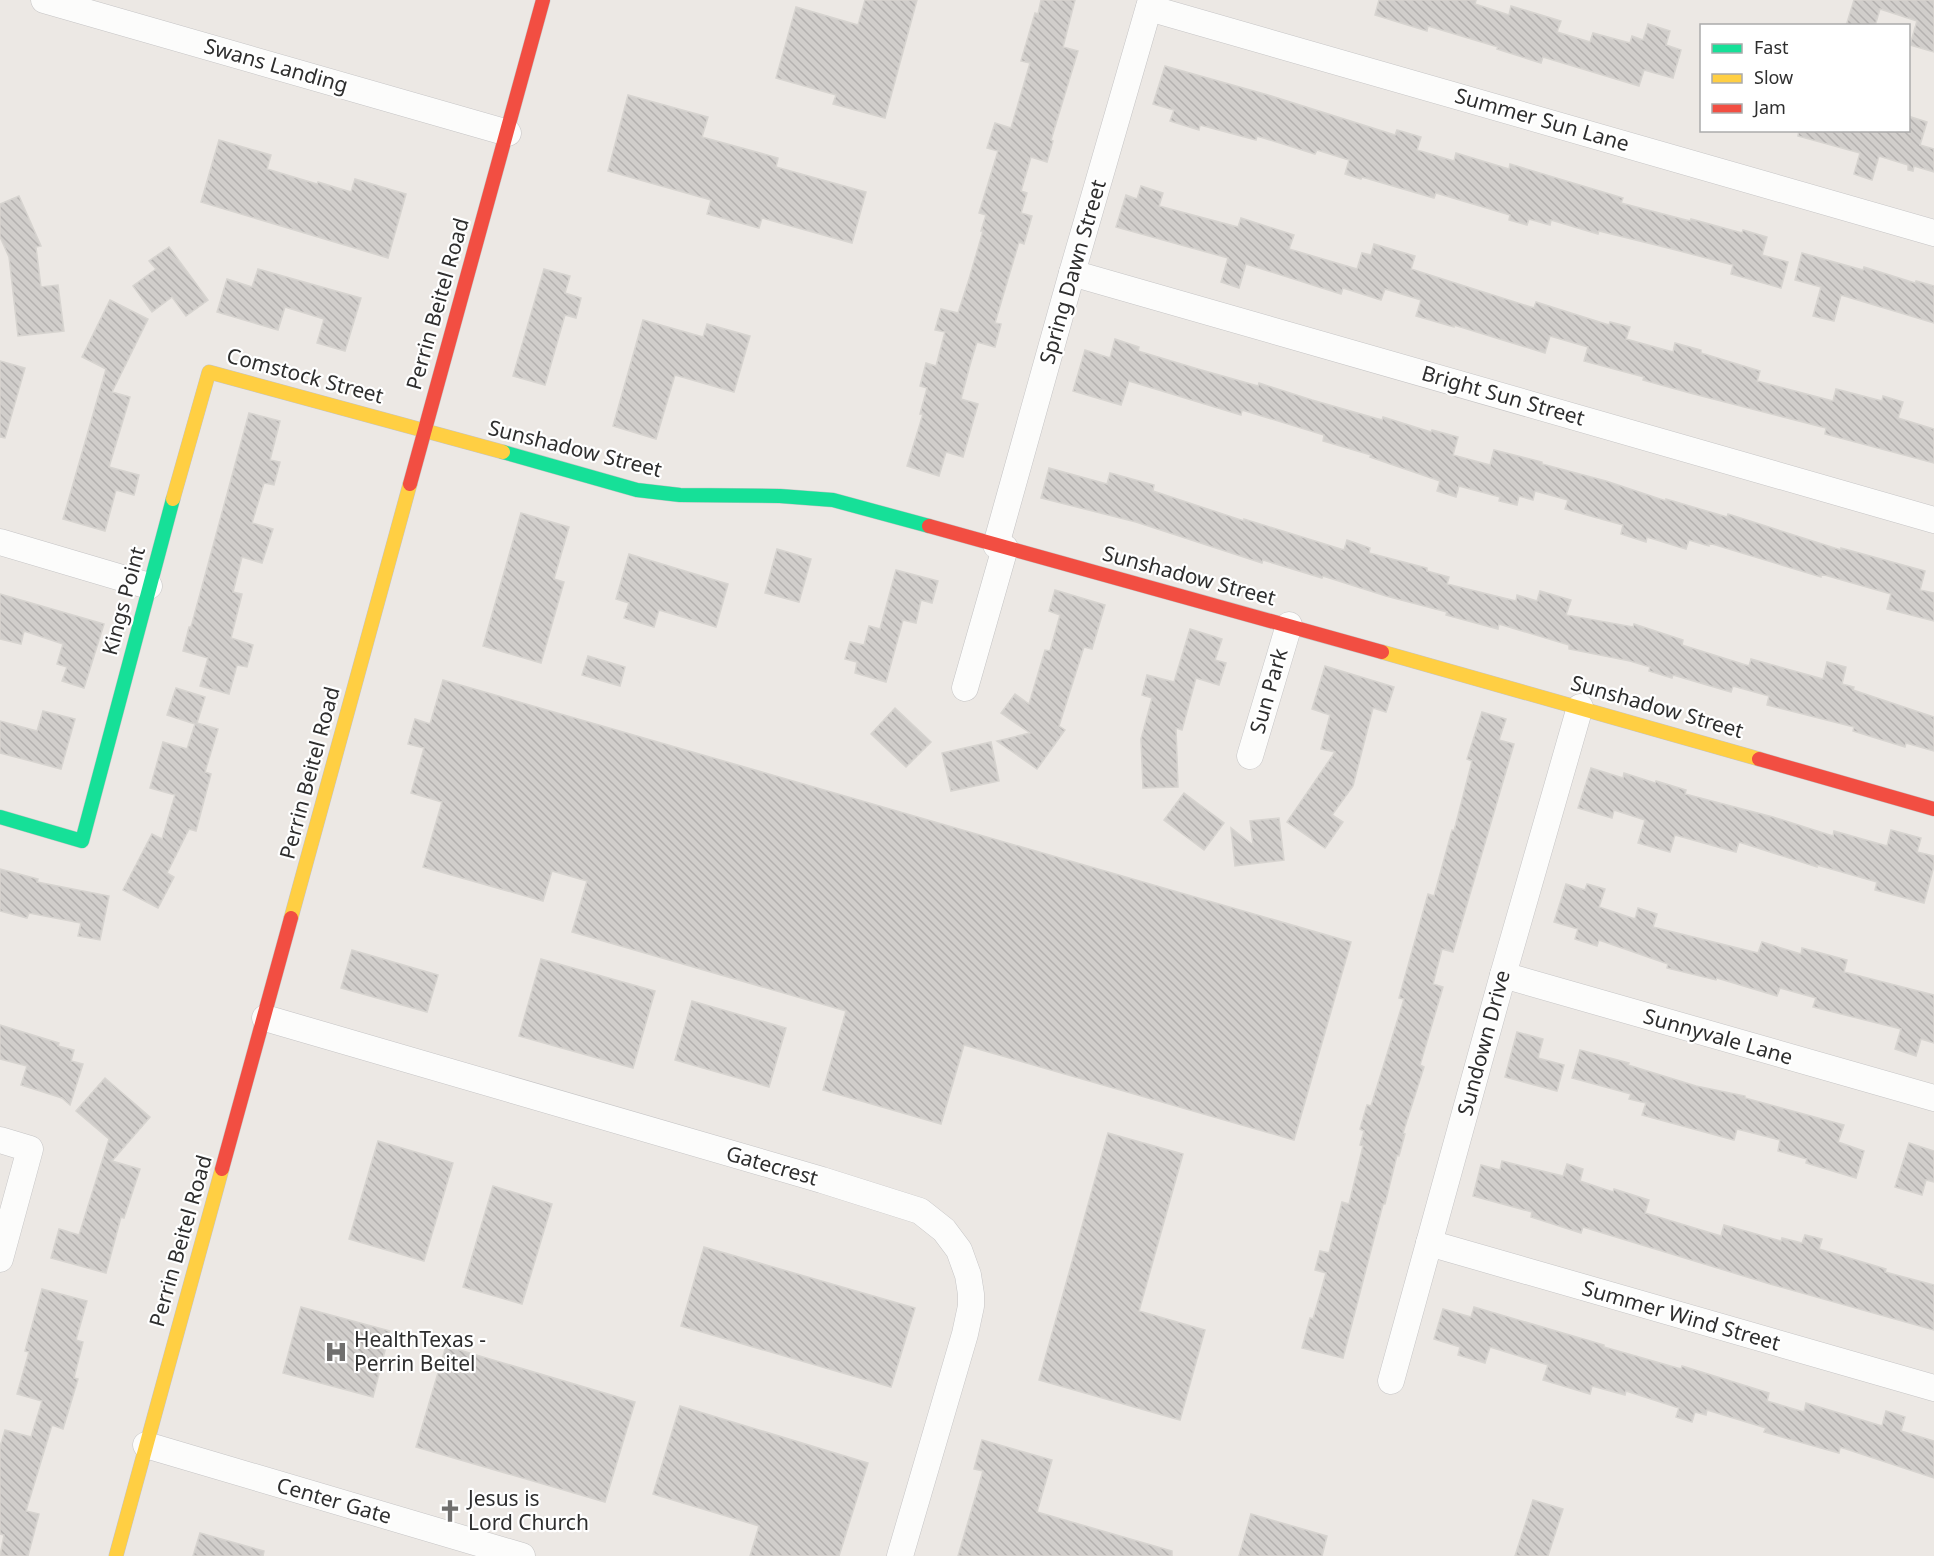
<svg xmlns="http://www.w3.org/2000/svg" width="1934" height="1556" font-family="'Noto Sans',sans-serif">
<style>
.building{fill:url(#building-back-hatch);stroke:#d7d4d0;stroke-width:1.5}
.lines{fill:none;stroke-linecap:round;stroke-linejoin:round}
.street-casing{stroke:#c5c4c5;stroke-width:27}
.fast-casing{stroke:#c5c4c5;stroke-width:15}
.slow-casing{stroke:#c5c4c5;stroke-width:15}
.jam-casing{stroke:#c5c4c5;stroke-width:15}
.street{stroke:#fcfcfb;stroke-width:26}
.fast{stroke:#16e098;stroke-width:14}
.slow{stroke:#ffcf43;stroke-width:14}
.jam{stroke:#f24e42;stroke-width:14}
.labels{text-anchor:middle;stroke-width:4.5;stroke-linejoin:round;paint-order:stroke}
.street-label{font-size:21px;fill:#2e2e2e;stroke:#fff}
.poi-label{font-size:21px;fill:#2e2e2e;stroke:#fff;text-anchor:start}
</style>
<defs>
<pattern id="building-back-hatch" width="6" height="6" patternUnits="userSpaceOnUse" patternTransform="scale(1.5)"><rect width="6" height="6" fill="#d1cecb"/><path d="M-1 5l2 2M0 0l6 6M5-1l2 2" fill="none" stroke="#b4b1af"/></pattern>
</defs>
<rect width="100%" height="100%" fill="#ece8e4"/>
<g class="building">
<polygon points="865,0 917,0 885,118 833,104 836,95 776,78 796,7 858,25"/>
<polygon points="1041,0 1075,0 1063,47 1078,51 1051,140 1053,141 1047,162 1031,157 1021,191 1027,193 1021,213 1032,216 1024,244 1019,242 995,323 1001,324 995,347 977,342 970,365 961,399 978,404 963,457 946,452 939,476 907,466 923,414 920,414 927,388 920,386 926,363 936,366 945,332 935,330 941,309 958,313 969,279 983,231 981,231 986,215 979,213 998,151 987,148 995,123 1011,128 1030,63 1021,61 1035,13 1038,14"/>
<polygon points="1379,0 1476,0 1475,4 1509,15 1511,6 1561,21 1557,32 1590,42 1593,33 1630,43 1632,36 1643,40 1648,24 1670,31 1666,45 1681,50 1673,78 1644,70 1639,86 1543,57 1541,63 1497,49 1498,47 1428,26 1427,31 1375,15"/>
<polygon points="1854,0 1934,0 1934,52 1910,45 1917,21 1880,9 1875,26 1846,26"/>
<polygon points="1165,66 1268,95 1395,135 1397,130 1421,137 1417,150 1454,161 1456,153 1509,169 1510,164 1623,198 1621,203 1690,221 1691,219 1742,233 1743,230 1767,237 1762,255 1788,262 1781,288 1731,274 1733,265 1672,249 1599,231 1598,234 1551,220 1550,225 1529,219 1527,225 1509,220 1510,215 1436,193 1434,198 1362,177 1361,179 1345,174 1349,160 1317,150 1315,154 1257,136 1256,140 1200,125 1199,130 1170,121 1174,110 1153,104"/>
<polygon points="628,95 708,117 702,137 778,158 776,167 866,192 852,243 762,218 759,228 707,214 711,200 608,171"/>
<polygon points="1908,116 1927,122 1920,145 1934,149 1934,172 1914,166 1913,171 1908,170 1908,165 1879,156 1872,180 1854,174 1860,153 1798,136 1799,130 1908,130"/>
<polygon points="219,140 271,155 267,169 317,184 318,182 351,192 355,179 406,194 388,258 201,202"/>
<polygon points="1141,186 1163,193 1159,206 1238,227 1241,218 1294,235 1289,249 1357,269 1362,253 1371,255 1374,244 1415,256 1411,269 1534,308 1536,302 1609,325 1610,322 1630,327 1626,339 1673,352 1675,343 1701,350 1701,353 1760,371 1757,381 1833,401 1836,389 1882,401 1883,396 1903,402 1898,418 1934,429 1934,463 1825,434 1826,428 1690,393 1643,380 1644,377 1584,361 1588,347 1550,336 1545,353 1454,325 1454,327 1416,316 1421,300 1385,289 1381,300 1343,288 1341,294 1246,264 1239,288 1221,282 1228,258 1116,227 1126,195 1137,199"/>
<polygon points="19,196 41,246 36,247 41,287 58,285 64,331 18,336 9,257 0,237 0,204"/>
<polygon points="169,247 208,300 186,316 172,297 152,312 133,286 156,269 149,261"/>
<polygon points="1802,253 1863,270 1864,267 1915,283 1916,281 1934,286 1934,323 1841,295 1834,321 1813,316 1821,287 1795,280"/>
<polygon points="258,269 361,298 345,351 317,343 324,319 285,307 278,330 217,312 227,279 252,287"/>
<polygon points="544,269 570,276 565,293 581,298 576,318 565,315 545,385 513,376"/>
<polygon points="110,300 148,319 112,392 130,397 109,467 139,475 134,495 116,490 105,531 63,519 106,369 82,357"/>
<polygon points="643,320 703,337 707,324 750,336 734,392 675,375 656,439 613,426"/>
<polygon points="1115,339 1139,347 1138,351 1198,369 1258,386 1259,383 1312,400 1382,420 1383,417 1431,432 1432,430 1458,437 1453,455 1490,465 1494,450 1542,462 1542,464 1606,481 1666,501 1666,499 1727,517 1728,514 1841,550 1841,548 1925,571 1920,590 1934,593 1934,621 1887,609 1891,594 1821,574 1821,577 1709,543 1709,546 1689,540 1686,549 1647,537 1646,542 1621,534 1623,525 1565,509 1568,500 1535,491 1533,500 1519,496 1517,505 1499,501 1500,497 1459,486 1456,497 1437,491 1440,481 1370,457 1371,455 1323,441 1324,435 1242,410 1241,415 1129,381 1121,405 1073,391 1085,350 1110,358"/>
<polygon points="0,361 25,368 5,438 0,437"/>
<polygon points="249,413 280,421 270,460 280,462 274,485 264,483 252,523 273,529 262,563 242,557 233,592 242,594 231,638 253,645 247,667 237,665 229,694 200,686 208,658 183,651 189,627 191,627"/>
<polygon points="1049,468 1107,484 1110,473 1154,485 1153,491 1244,521 1244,519 1344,550 1347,540 1370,548 1369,553 1427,568 1427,571 1449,577 1447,584 1516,601 1517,595 1537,601 1540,591 1571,600 1566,615 1633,627 1634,624 1683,640 1682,645 1749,666 1751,659 1823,679 1827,662 1846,667 1842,684 1854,687 1853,690 1934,717 1934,751 1906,743 1905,747 1853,731 1854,727 1767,705 1769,696 1733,686 1731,692 1673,675 1672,678 1649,671 1650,667 1630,661 1569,649 1569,645 1499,624 1498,629 1446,615 1447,612 1386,596 1323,576 1322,578 1263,560 1262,563 1136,522 1041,498"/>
<polygon points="521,513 569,527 554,579 564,582 541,663 483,646"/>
<polygon points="777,549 811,559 799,602 765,593"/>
<polygon points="629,554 728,584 716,627 659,610 654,627 624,618 629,603 616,599"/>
<polygon points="896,570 938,581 932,603 921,600 916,623 903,620 886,682 855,673 857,662 845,659 850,642 864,645 869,626 880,629"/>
<polygon points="1055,590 1105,605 1092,649 1084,647 1059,726 1065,730 1037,769 997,741 1030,733 1001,713 1015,694 1029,704 1045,650 1050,651 1060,615 1049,611"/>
<polygon points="0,594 104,624 84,688 62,681 67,667 57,664 63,644 24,631 21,644 0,639"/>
<polygon points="1190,629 1222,639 1215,660 1226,663 1219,685 1196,678 1182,730 1176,728 1178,787 1143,788 1141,739 1152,698 1142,695 1147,675 1174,682"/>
<polygon points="588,656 625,667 620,686 582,675"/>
<polygon points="1325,666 1394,687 1386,712 1373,708 1353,786 1332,815 1343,822 1325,848 1287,822 1335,752 1321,749 1330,715 1312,709"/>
<polygon points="443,680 1351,942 1294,1140 964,1045 941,1124 823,1090 846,1011 572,932 587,881 552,871 543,901 423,867 442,802 411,793 424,748 408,744 415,719 430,724"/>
<polygon points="176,688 205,697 197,723 218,729 205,772 211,774 196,831 189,829 167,873 174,877 158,908 123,890 152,834 162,839 175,795 150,788 163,742 187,749 195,724 167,715"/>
<polygon points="895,708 931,742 906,767 871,734"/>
<polygon points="43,711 75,719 61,769 0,753 0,721 37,731"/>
<polygon points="1482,712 1506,719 1499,740 1514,744 1453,952 1442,949 1433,984 1443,987 1420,1065 1424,1067 1403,1133 1405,1134 1399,1156 1397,1155 1385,1204 1383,1204 1343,1358 1302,1348 1310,1318 1313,1319 1326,1273 1315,1270 1320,1251 1329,1253 1342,1202 1349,1204 1363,1146 1360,1145 1364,1131 1360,1129 1367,1105 1371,1106 1404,999 1399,998 1428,894 1434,896 1452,830 1454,831 1472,761 1467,759"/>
<polygon points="991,742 999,781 951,791 942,753"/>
<polygon points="1591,768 1623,778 1624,773 1655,783 1656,781 1686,790 1685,794 1773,817 1833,836 1834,831 1887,846 1891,830 1921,838 1917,852 1934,856 1934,866 1924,903 1875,890 1877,882 1817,865 1817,867 1739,842 1736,852 1675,835 1670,852 1638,843 1645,820 1614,810 1612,818 1578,808"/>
<polygon points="1184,793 1224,823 1204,850 1164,820"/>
<polygon points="1279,818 1284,860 1235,866 1231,828 1253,845 1250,821"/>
<polygon points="0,869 38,879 37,882 109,896 100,940 78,936 81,923 29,913 27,918 0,911"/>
<polygon points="1566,884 1585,890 1587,884 1605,889 1599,907 1635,919 1638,908 1657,914 1653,927 1758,953 1762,942 1801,954 1802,948 1847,960 1844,972 1934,995 1934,1043 1921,1039 1916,1056 1895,1049 1901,1029 1813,1007 1816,998 1780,988 1777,996 1717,978 1716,980 1667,968 1668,964 1599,940 1597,946 1575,939 1578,929 1554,922"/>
<polygon points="352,950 438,975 427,1012 341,988"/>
<polygon points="541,959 655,991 633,1068 519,1036"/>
<polygon points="692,1001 786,1028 769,1087 675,1060"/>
<polygon points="0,1025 59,1043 58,1046 74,1050 71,1061 83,1064 70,1105 62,1098 21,1085 27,1066 0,1059"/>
<polygon points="1517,1032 1543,1039 1538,1058 1564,1065 1557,1091 1505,1077"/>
<polygon points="1580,1050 1629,1063 1628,1065 1696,1086 1745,1096 1745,1098 1844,1125 1838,1142 1864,1151 1856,1178 1806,1163 1807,1159 1778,1151 1780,1140 1737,1129 1734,1140 1642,1115 1646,1103 1629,1099 1631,1094 1572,1078"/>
<polygon points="105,1078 150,1117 112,1161 140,1169 124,1218 121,1217 106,1273 51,1258 59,1229 79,1235 109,1139 76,1111"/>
<polygon points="1108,1133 1183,1154 1139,1311 1205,1330 1180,1420 1039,1380"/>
<polygon points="378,1141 453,1163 424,1261 349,1239"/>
<polygon points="1909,1143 1934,1151 1934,1182 1926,1180 1922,1195 1895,1187"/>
<polygon points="1502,1161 1563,1176 1567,1164 1583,1169 1580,1181 1613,1192 1614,1189 1649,1200 1645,1213 1721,1236 1724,1225 1781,1241 1782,1238 1802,1243 1805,1235 1822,1239 1819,1249 1886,1269 1885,1272 1934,1285 1934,1330 1770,1284 1583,1227 1581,1233 1531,1217 1532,1212 1473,1196 1481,1165 1500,1170"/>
<polygon points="493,1186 552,1204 522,1304 463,1287"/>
<polygon points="704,1247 915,1308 891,1387 681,1326"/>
<polygon points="42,1289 87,1301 76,1340 83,1342 74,1378 78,1379 63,1429 52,1425 26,1511 39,1514 28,1556 0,1556 4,1535 0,1534 0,1447 5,1430 31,1437 42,1401 17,1394 29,1352 25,1351"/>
<polygon points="301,1307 390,1331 373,1397 283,1373"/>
<polygon points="1474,1307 1604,1345 1604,1347 1681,1369 1682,1366 1724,1379 1769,1393 1767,1401 1804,1412 1806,1403 1882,1426 1886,1411 1905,1417 1901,1431 1934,1441 1934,1478 1840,1447 1839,1453 1764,1432 1766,1428 1707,1410 1706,1415 1695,1412 1692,1422 1676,1417 1679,1408 1626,1391 1625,1395 1592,1386 1590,1394 1543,1380 1548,1365 1490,1347 1485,1363 1458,1355 1460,1347 1434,1339 1443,1309 1471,1317"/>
<polygon points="446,1346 635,1402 605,1502 416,1447"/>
<polygon points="680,1406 868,1463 839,1556 750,1556 759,1526 653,1494"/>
<polygon points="982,1440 1052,1460 1037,1512 1172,1551 1172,1556 958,1556 983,1471 974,1469"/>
<polygon points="1533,1500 1563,1509 1548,1556 1515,1556"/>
<polygon points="1251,1514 1327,1536 1322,1556 1239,1556"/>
<polygon points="200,1533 264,1551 263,1556 193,1556"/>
</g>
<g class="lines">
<g class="street-casing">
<g id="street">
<polyline points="44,0 508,133"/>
<polyline points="1149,8 1934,233"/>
<polyline points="1072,273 1934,520"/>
<polyline points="0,542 149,586"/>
<polyline points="996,545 1072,273 1151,0"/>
<polyline points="965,688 1005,548"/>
<polyline points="1250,756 1289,625"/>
<polyline points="1503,975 1934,1098"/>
<polyline points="265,1018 822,1180 920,1211 944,1230 959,1250 968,1275 971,1294 971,1306 965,1334 900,1556"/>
<polyline points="0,1140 30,1149 0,1259"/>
<polyline points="1429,1243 1934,1388"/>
<polyline points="1391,1381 1503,975 1580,707"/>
<polyline points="146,1445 522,1556"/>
</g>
</g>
<g class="fast-casing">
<g id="fast">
<polyline points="503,452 637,490 680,495 780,496 833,500 929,526"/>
<polyline points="0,817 82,841 173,499"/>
</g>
</g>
<g class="slow-casing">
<g id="slow">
<polyline points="173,499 209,372 503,452"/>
<polyline points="1382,652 1759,759"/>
<polyline points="291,918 410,484"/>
<polyline points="116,1556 222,1169"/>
</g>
</g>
<g class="jam-casing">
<g id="jam">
<polyline points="410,484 543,0"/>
<polyline points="929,526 1382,652"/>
<polyline points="1759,759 1934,809"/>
<polyline points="222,1169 291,918"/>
</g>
</g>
<use href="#street" class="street"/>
<use href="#fast" class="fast"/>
<use href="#slow" class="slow"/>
<use href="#jam" class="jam"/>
</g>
<defs>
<g id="hospital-bare" transform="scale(1.8)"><path d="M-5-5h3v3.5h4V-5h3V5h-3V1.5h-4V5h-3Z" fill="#706f6e" stroke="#fff" stroke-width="2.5" paint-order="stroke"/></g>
<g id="church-bare" transform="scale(1.8)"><path d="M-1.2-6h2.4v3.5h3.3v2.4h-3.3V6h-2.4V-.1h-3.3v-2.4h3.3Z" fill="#706f6e" stroke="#fff" stroke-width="2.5" paint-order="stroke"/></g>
</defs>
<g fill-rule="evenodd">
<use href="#hospital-bare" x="336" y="1352"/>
<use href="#church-bare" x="450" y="1511"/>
</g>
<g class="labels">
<g class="street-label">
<text transform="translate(276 66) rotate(16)" y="7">Swans Landing</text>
<text transform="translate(1542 120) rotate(16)" y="7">Summer Sun Lane</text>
<text transform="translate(1073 272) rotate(-74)" y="7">Spring Dawn Street</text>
<text transform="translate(438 304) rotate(-74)" y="7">Perrin Beitel Road</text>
<text transform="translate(305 376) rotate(15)" y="7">Comstock Street</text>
<text transform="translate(1503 396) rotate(16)" y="7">Bright Sun Street</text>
<text transform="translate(575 449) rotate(14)" y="7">Sunshadow Street</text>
<text transform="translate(1189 576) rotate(15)" y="7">Sunshadow Street</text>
<text transform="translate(124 601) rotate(-75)" y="7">Kings Point</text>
<text transform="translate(1269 691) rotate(-74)" y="7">Sun Park</text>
<text transform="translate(1657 707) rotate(16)" y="7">Sunshadow Street</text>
<text transform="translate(310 773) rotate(-75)" y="7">Perrin Beitel Road</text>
<text transform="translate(1718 1037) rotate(16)" y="7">Sunnyvale Lane</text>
<text transform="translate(1484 1043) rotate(-75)" y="7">Sundown Drive</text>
<text transform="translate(772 1166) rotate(16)" y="7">Gatecrest</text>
<text transform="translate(181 1241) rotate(-74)" y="7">Perrin Beitel Road</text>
<text transform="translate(1681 1316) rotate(16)" y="7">Summer Wind Street</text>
<text transform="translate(334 1501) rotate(16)" y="7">Center Gate</text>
</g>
<g class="poi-label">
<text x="354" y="1347">HealthTexas -<tspan x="354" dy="24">Perrin Beitel</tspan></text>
<text x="468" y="1506">Jesus is<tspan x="468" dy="24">Lord Church</tspan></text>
</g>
</g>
<rect x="1700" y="24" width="210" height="108" fill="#ffffff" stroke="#ababab" stroke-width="1.5"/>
<rect x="1712" y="44" width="30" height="9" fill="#16e098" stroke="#ababab" stroke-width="1.5"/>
<text x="1754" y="54" font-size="18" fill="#2e2e2e">Fast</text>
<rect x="1712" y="74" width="30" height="9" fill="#ffcf43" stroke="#ababab" stroke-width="1.5"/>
<text x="1754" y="84" font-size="18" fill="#2e2e2e">Slow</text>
<rect x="1712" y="104" width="30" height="9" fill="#f24e42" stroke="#ababab" stroke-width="1.5"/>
<text x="1754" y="114" font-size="18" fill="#2e2e2e">Jam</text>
</svg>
